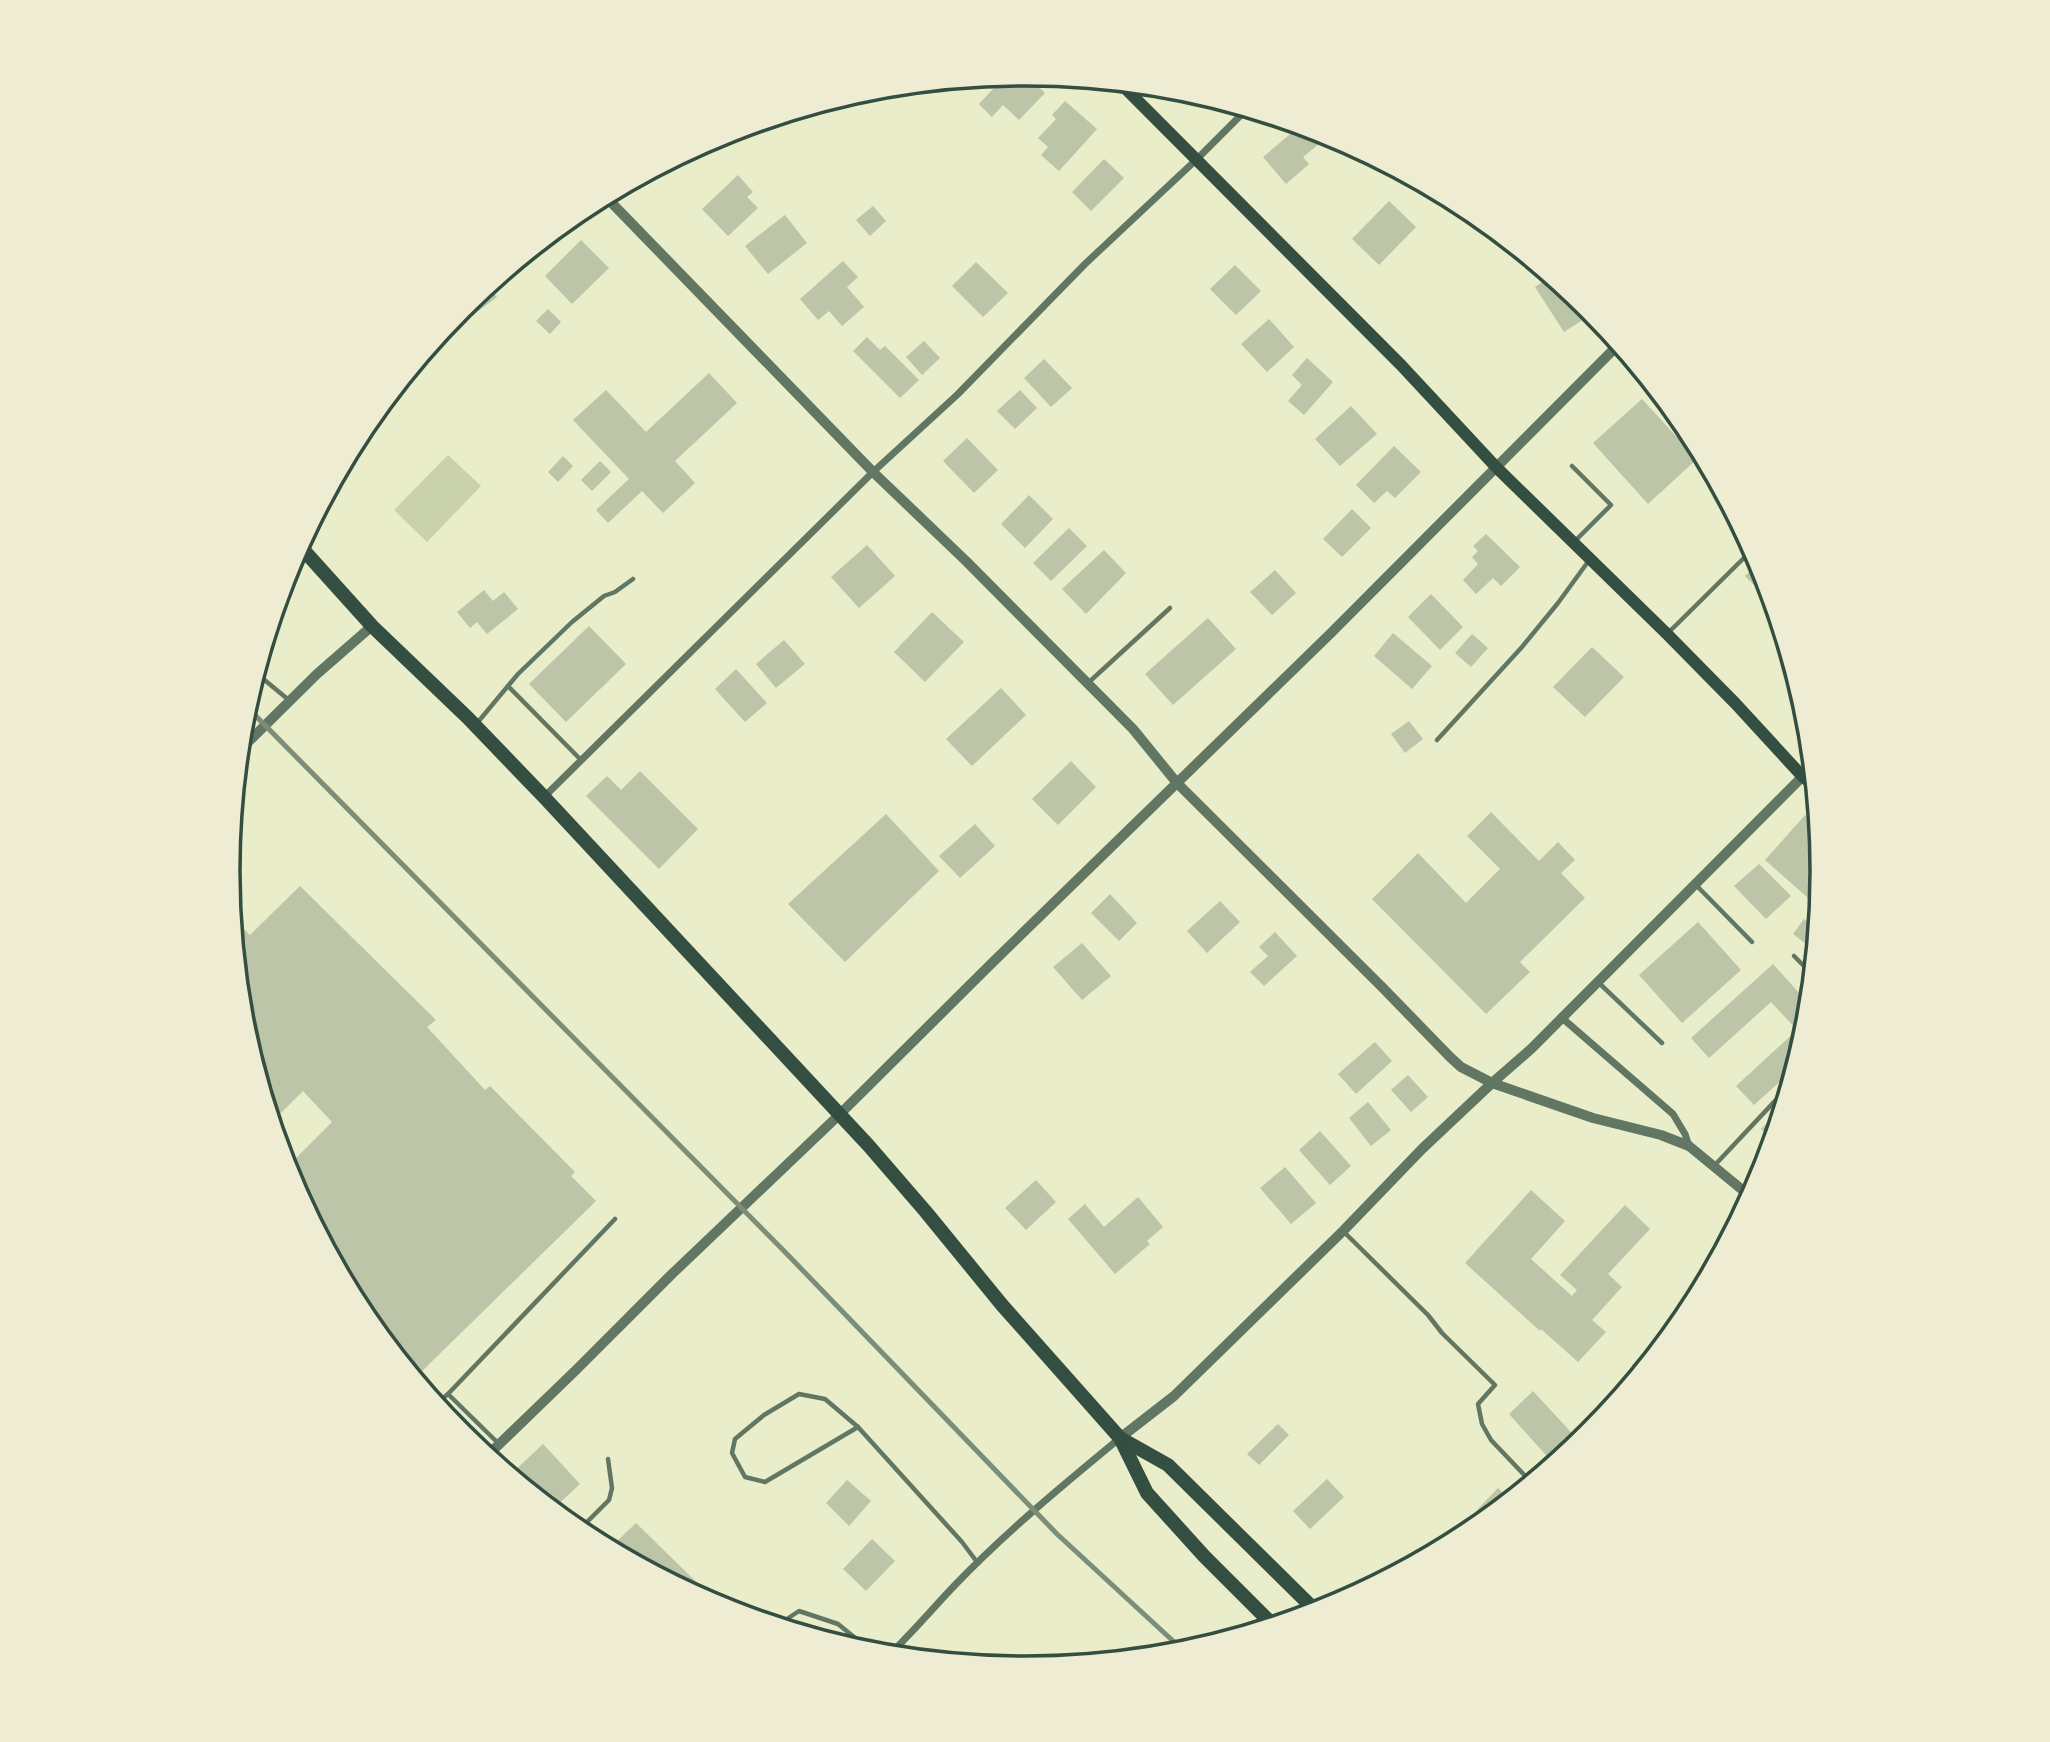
<svg xmlns="http://www.w3.org/2000/svg" width="2050" height="1742" font-family="Quicksand,sans-serif">
<style>
.green{fill:#cad2ad}
.building{fill:#bcc5a7}
.lines{fill:none;stroke-linecap:round;stroke-linejoin:round}
.service{stroke:#617663;stroke-width:4.5}
.minor{stroke:#617663;stroke-width:7}
.tertiary{stroke:#617663;stroke-width:10}
.secondary{stroke:#344e41;stroke-width:12}
.trunk{stroke:#344e41;stroke-width:14}
.rail{stroke:#7c8e77;stroke-width:5}
.rim{fill:none;stroke:#344e41;stroke-width:3.5}
</style>
<rect width="100%" height="100%" fill="#e9edc9"/>
<polygon class="green" points="448,455 481,486 427,542 394,510"/>
<g class="building">
<polygon points="1025,74 1045,93 1019,120 1003,105 992,117 979,104 1006,75"/>
<polygon points="1065,101 1097,129 1059,171 1041,155 1048,147 1038,138 1056,119 1052,115"/>
<polygon points="1301,125 1319,144 1303,157 1309,164 1286,184 1263,157"/>
<polygon points="1104,159 1124,178 1091,211 1072,192"/>
<polygon points="738,175 753,192 747,197 758,208 728,236 702,209"/>
<polygon points="1389,201 1416,227 1379,265 1352,239"/>
<polygon points="873,206 886,221 870,236 856,220"/>
<polygon points="785,215 807,243 768,274 745,246"/>
<polygon points="581,240 609,268 572,304 545,276"/>
<polygon points="843,261 858,277 847,287 864,307 842,326 829,311 818,320 800,299"/>
<polygon points="976,262 1008,293 983,317 952,286"/>
<polygon points="1235,265 1261,291 1236,315 1210,289"/>
<polygon points="1551,276 1561,284 1584,319 1564,332 1535,287"/>
<polygon points="488,285 497,297 452,331 447,325 461,307"/>
<polygon points="548,309 561,322 550,334 536,321"/>
<polygon points="1269,319 1294,347 1267,372 1241,344"/>
<polygon points="867,337 880,350 885,346 919,380 900,398 853,351"/>
<polygon points="924,341 940,358 922,375 906,357"/>
<polygon points="1307,358 1333,382 1304,415 1288,401 1302,385 1292,375"/>
<polygon points="1044,359 1072,388 1051,407 1024,378"/>
<polygon points="709,373 737,403 675,461 695,483 663,513 642,491 608,523 596,510 629,479 573,420 606,390 646,432"/>
<polygon points="1020,390 1037,408 1015,429 997,411"/>
<polygon points="1642,399 1697,459 1648,504 1593,443"/>
<polygon points="1351,406 1377,434 1340,466 1315,439"/>
<polygon points="967,438 998,470 974,493 943,461"/>
<polygon points="1394,446 1421,472 1395,498 1387,491 1374,503 1356,485"/>
<polygon points="563,456 573,466 558,482 548,472"/>
<polygon points="600,461 611,472 592,491 581,480"/>
<polygon points="1029,495 1053,519 1025,548 1001,524"/>
<polygon points="1352,509 1371,528 1342,557 1323,539"/>
<polygon points="1069,528 1087,546 1051,581 1033,563"/>
<polygon points="1486,534 1520,567 1501,586 1493,578 1476,594 1463,580 1478,564 1472,557 1478,551 1473,546"/>
<polygon points="867,545 895,576 859,608 831,577"/>
<polygon points="1104,550 1126,573 1086,614 1062,589"/>
<polygon points="1760,562 1762,566 1774,605 1745,576"/>
<polygon points="1275,570 1296,593 1272,615 1250,592"/>
<polygon points="484,590 493,601 504,592 518,609 487,634 477,622 470,628 457,612"/>
<polygon points="1431,594 1463,627 1440,650 1408,617"/>
<polygon points="932,612 964,642 925,682 894,652"/>
<polygon points="1208,618 1236,649 1173,705 1145,674"/>
<polygon points="589,626 626,664 566,722 529,684"/>
<polygon points="1393,633 1432,666 1412,689 1374,656"/>
<polygon points="1472,634 1488,648 1471,667 1455,653"/>
<polygon points="784,640 805,664 776,688 756,664"/>
<polygon points="1592,647 1624,677 1585,717 1553,687"/>
<polygon points="736,669 767,703 745,722 715,689"/>
<polygon points="1001,688 1026,715 972,766 946,739"/>
<polygon points="1409,721 1423,739 1405,753 1391,734"/>
<polygon points="1071,761 1096,787 1058,825 1032,799"/>
<polygon points="640,771 698,829 659,869 586,796 607,776 621,790"/>
<polygon points="1491,812 1539,861 1558,842 1575,860 1561,873 1585,898 1520,962 1530,972 1486,1014 1372,899 1418,853 1466,903 1500,869 1467,836"/>
<polygon points="886,814 939,871 845,962 788,904"/>
<polygon points="1805,815 1818,826 1822,871 1820,899 1815,904 1765,860"/>
<polygon points="975,824 995,846 960,878 939,856"/>
<polygon points="1759,864 1791,896 1766,919 1734,886"/>
<polygon points="300,886 436,1020 427,1027 485,1090 490,1086 575,1172 571,1176 596,1201 415,1378 362,1314 288,1176 286,1168 332,1122 303,1091 281,1113 263,1095 243,1026 232,917 250,935"/>
<polygon points="1110,894 1137,923 1119,941 1091,913"/>
<polygon points="1220,901 1240,922 1207,953 1187,931"/>
<polygon points="1804,919 1817,929 1815,951 1793,934"/>
<polygon points="1698,922 1741,970 1682,1023 1639,975"/>
<polygon points="1275,932 1297,956 1264,986 1250,972 1268,956 1259,947"/>
<polygon points="1082,943 1111,976 1082,1000 1053,967"/>
<polygon points="1773,964 1809,1004 1807,1027 1795,1068 1754,1105 1736,1086 1797,1030 1771,1002 1709,1058 1691,1038"/>
<polygon points="1375,1042 1392,1061 1356,1094 1338,1074"/>
<polygon points="1408,1075 1428,1097 1411,1112 1391,1090"/>
<polygon points="1368,1102 1391,1130 1371,1146 1349,1118"/>
<polygon points="1783,1108 1773,1140 1761,1129"/>
<polygon points="1320,1131 1351,1166 1330,1185 1299,1150"/>
<polygon points="1285,1167 1316,1203 1291,1224 1260,1188"/>
<polygon points="1036,1180 1056,1202 1026,1230 1005,1208"/>
<polygon points="1531,1190 1565,1221 1531,1259 1572,1296 1577,1290 1560,1275 1625,1205 1650,1229 1608,1274 1622,1287 1592,1320 1606,1332 1578,1362 1541,1329 1540,1331 1465,1263"/>
<polygon points="1138,1197 1163,1227 1147,1241 1150,1244 1115,1274 1068,1219 1085,1204 1104,1227"/>
<polygon points="1665,1334 1669,1337 1640,1373 1632,1365"/>
<polygon points="1533,1391 1580,1442 1554,1464 1509,1414"/>
<polygon points="1278,1424 1289,1435 1259,1465 1247,1454"/>
<polygon points="543,1444 580,1484 552,1510 510,1475"/>
<polygon points="1327,1479 1344,1497 1310,1529 1293,1511"/>
<polygon points="847,1480 871,1501 849,1526 826,1503"/>
<polygon points="1498,1488 1510,1500 1486,1519 1477,1510"/>
<polygon points="636,1523 724,1609 609,1549"/>
<polygon points="872,1539 895,1561 866,1591 843,1569"/>
</g>
<g class="lines">
<g class="service">
<polyline points="1572,466 1611,505 1574,542"/>
<polyline points="1668,633 1753,549"/>
<polyline points="256,673 290,701"/>
<polyline points="1088,683 1170,608"/>
<polyline points="508,686 581,760"/>
<polyline points="478,722 518,674 572,622 604,596 615,592 633,579"/>
<polyline points="1437,740 1522,647 1558,603 1590,559"/>
<polyline points="1696,885 1752,942"/>
<polyline points="1794,956 1812,974"/>
<polyline points="1599,983 1662,1043"/>
<polyline points="1714,1166 1789,1086"/>
<polyline points="1344,1232 1428,1315 1442,1333 1495,1385 1478,1404 1482,1424 1491,1440 1531,1482"/>
<polygon points="799,1394 825,1399 858,1427 765,1482 745,1477 732,1453 735,1439 764,1415"/>
<polyline points="436,1404 448,1394"/>
<polyline points="858,1427 962,1542 977,1562"/>
<polyline points="499,1444 448,1394 615,1219"/>
<polyline points="578,1531 609,1500 612,1488 608,1459"/>
<polyline points="778,1625 799,1611 838,1624 875,1654"/>
</g>
<g class="minor">
<polyline points="544,797 873,472 958,394 1085,264 1197,159 1247,109"/>
<polyline points="1561,1017 1673,1114 1685,1134 1689,1146"/>
<path d="M889 1655C912 1633 933 1608 955 1585 1006 1532 1063 1485 1120 1438"/>
</g>
<g class="tertiary">
<polyline points="605,196 873,472 966,561 1133,729 1177,783 1383,988 1450,1057 1461,1067 1492,1083 1593,1118 1661,1135 1689,1146 1751,1197"/>
<polyline points="239,751 317,674 372,626"/>
<polyline points="1120,1438 1174,1396 1343,1231 1422,1149 1492,1083 1531,1049 1812,767"/>
<polyline points="487,1456 575,1371 673,1273 839,1115 994,961 1331,633 1619,344"/>
</g>
<polyline class="secondary" points="1120,83 1401,365 1496,467 1667,634 1735,703 1803,777 1814,785"/>
<g class="trunk">
<polyline points="299,545 372,626 468,718 544,797 869,1146 926,1212 1002,1305 1120,1438 1147,1493 1204,1556 1273,1625"/>
<polyline points="1120,1438 1168,1465 1317,1612"/>
</g>
<polyline class="rail" points="246,706 786,1253 1057,1534 1185,1652"/>
</g>
<path d="M0 0H2050V1742H0ZM240 871a785 785 0 1 1 1570 0a785 785 0 1 1-1570 0Z" fill="#eeecd3" fill-rule="evenodd"/>
<path class="rim" d="M240 871a785 785 0 1 1 1570 0a785 785 0 1 1-1570 0Z"/>
</svg>
